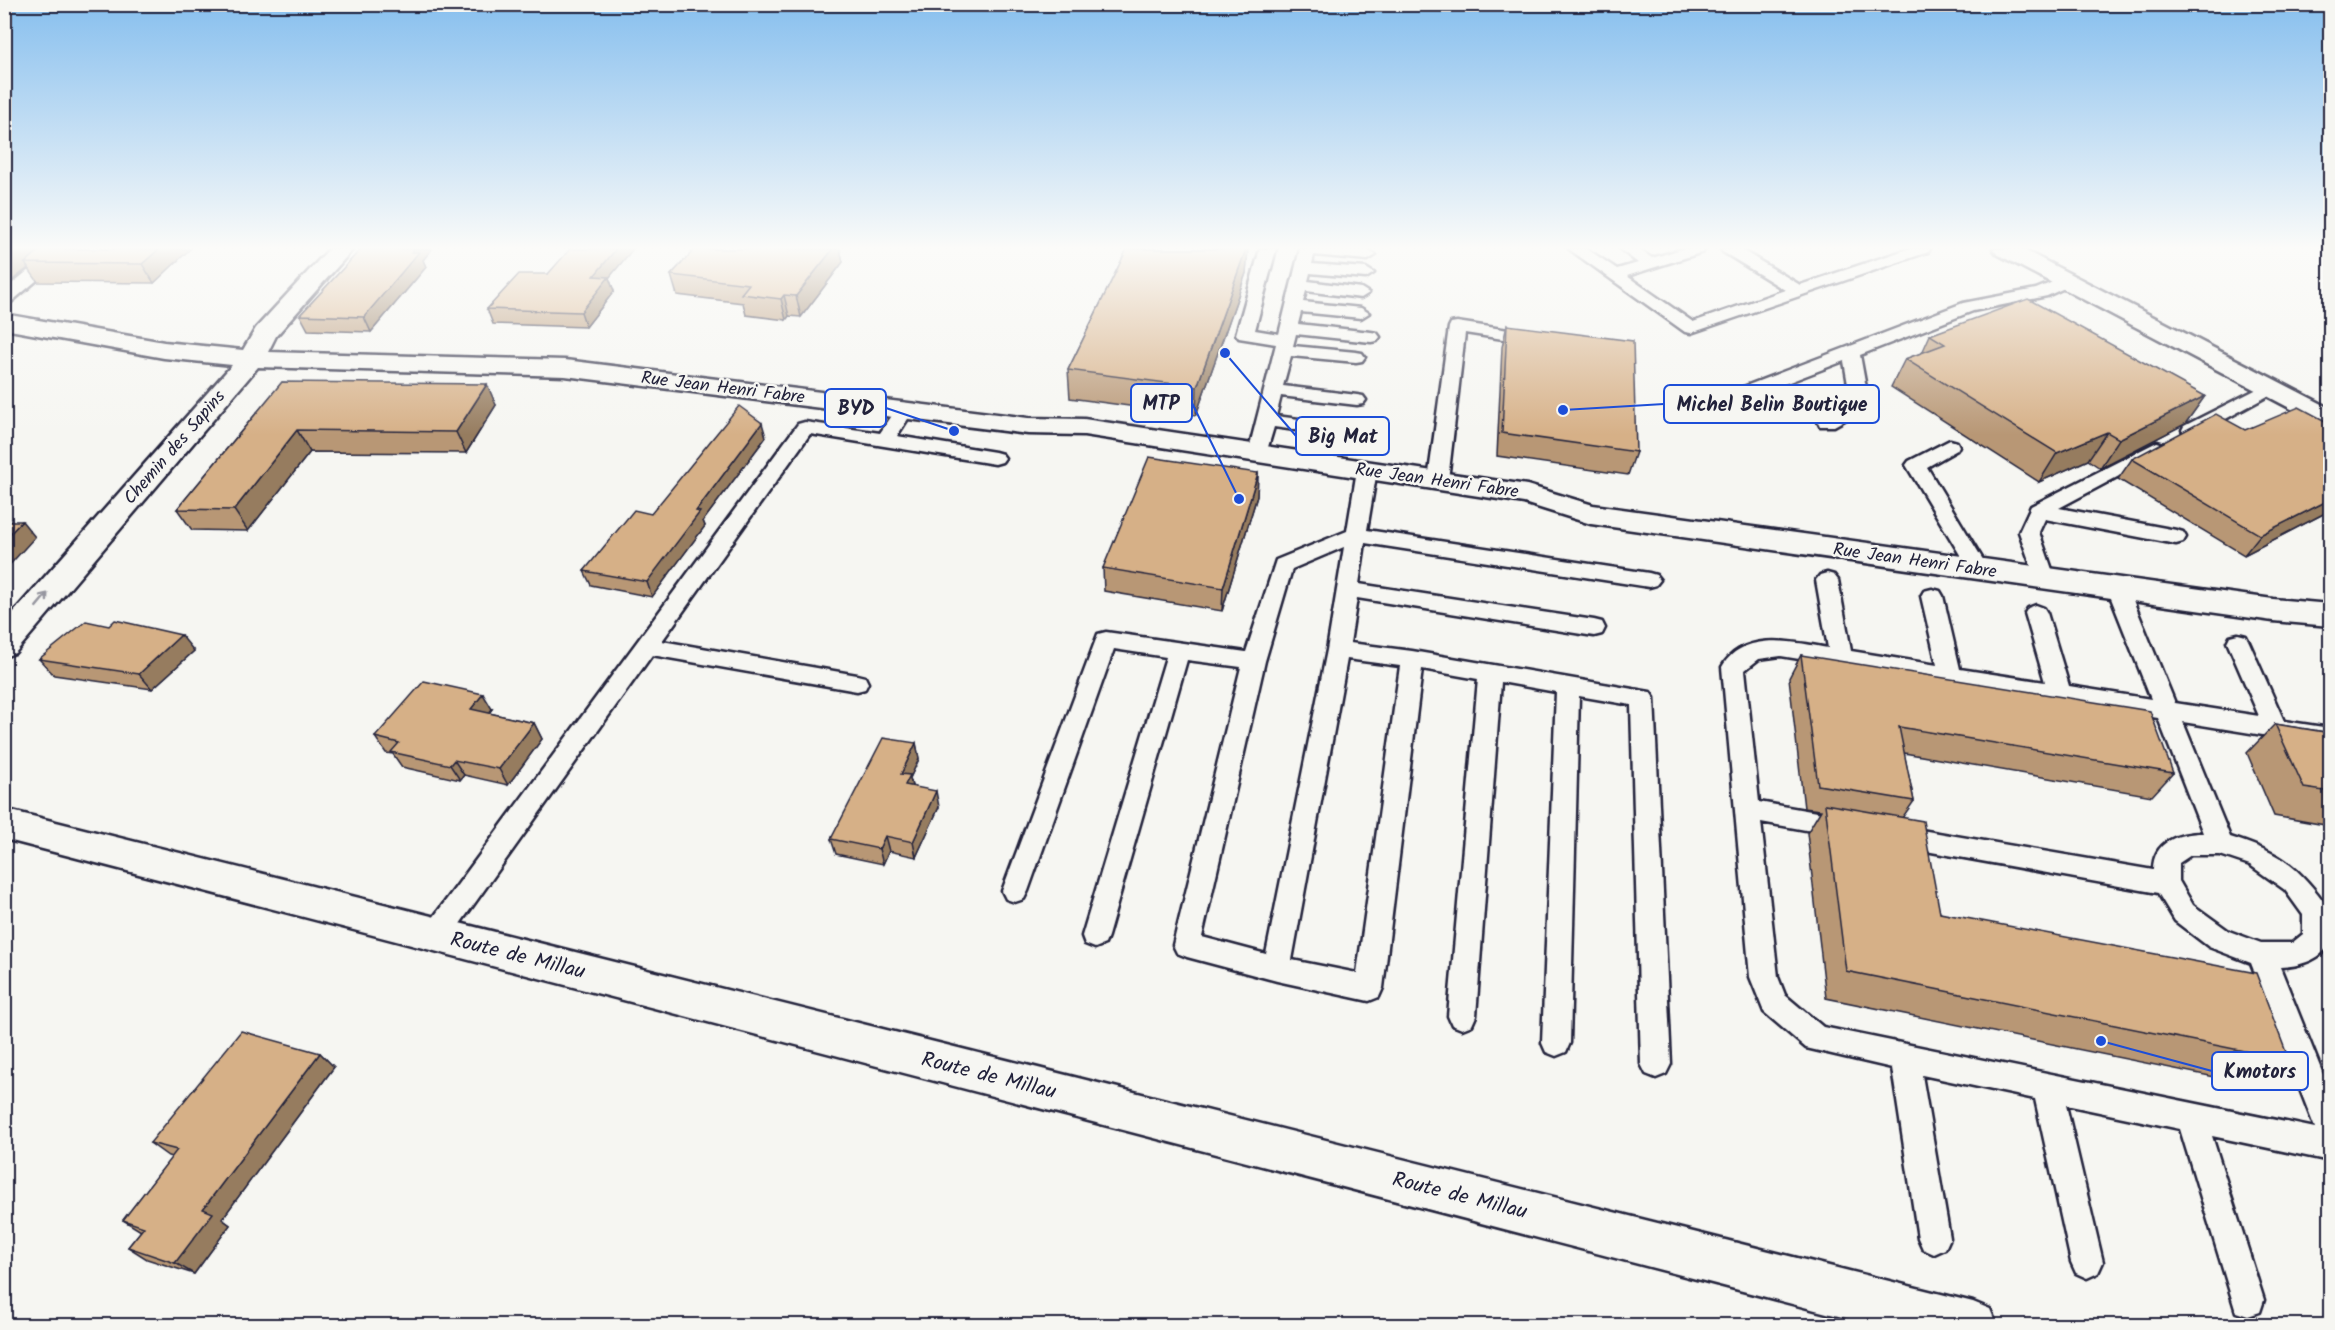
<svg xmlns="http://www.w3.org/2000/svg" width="2335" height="1330" font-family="Kalam,sans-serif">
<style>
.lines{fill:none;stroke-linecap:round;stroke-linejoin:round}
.service-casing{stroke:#22223b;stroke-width:5}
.minor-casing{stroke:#22223b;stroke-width:5}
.primary-casing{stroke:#22223b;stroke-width:5}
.service{fill:#f6f6f2;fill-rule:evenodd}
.minor{fill:#f6f6f2;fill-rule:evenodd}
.primary{fill:#f6f6f2;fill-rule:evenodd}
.wall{fill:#b89774;stroke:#22223b;stroke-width:1.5}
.shaded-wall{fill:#967b5e;stroke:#22223b;stroke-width:1.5}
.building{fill:#d6b087;stroke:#22223b;stroke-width:1.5}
.oneway{stroke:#9797a0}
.labels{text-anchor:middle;stroke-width:5;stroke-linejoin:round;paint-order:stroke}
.street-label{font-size:18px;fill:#22223b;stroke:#f6f6f2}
.near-street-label{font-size:21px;fill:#22223b;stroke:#f6f6f2}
.leader{fill:none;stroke:#1d4ed8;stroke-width:2}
.callout-dot{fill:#1d4ed8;stroke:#f6f6f2;stroke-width:2}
.callout{fill:#f6f6f2;stroke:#1d4ed8;stroke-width:2}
.callout-label{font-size:20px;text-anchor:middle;font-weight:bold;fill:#22223b}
</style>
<rect width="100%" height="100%" fill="#f6f6f2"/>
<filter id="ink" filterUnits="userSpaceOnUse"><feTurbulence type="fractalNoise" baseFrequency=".0167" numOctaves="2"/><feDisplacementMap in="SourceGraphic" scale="12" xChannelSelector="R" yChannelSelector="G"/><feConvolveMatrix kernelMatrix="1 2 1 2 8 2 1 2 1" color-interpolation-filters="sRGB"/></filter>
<g filter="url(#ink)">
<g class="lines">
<g class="service-casing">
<g id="service">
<polygon points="1260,249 1276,249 1255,330 1279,334 1300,249 1368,250 1376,255 1368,260 1314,255 1312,264 1366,268 1374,273 1366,278 1310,273 1308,281 1361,288 1369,293 1361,298 1306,291 1303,302 1361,308 1369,313 1361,318 1301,312 1298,324 1371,332 1377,333 1380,337 1377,341 1371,342 1296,334 1293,346 1356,352 1362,353 1365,357 1362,361 1356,362 1291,356 1283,386 1357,395 1363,396 1366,400 1363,404 1357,405 1281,396 1276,416 1352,426 1359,428 1361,432 1359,436 1352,438 1274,427 1265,457 1251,457 1248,453 1276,344 1239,338 1236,334"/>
<polygon points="1569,249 1587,249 1617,269 1638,263 1620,249 1638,249 1652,258 1682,249 1705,249 1703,252 1627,276 1693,322 1785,290 1723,252 1721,249 1740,249 1800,285 1908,249 1930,249 1928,252 1691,333 1685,332"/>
<polygon points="56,251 64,256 62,259 10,303 4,304 4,290 50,253"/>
<polygon points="2067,276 2073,278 2075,281 2073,284 2047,296 1973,311 1860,355 1869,404 1866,408 1834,426 1820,426 1818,422 1820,418 1851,402 1844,361 1755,395 1743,395 1740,391 1743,387 1963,303 2036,289"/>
<polygon points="1457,322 1535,334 1541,335 1544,339 1541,343 1535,344 1465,333 1448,480 1445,484 1438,486 1431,484 1428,480 1449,327 1451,323"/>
<polygon points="2271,382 2277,383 2280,387 2277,391 2198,434 2184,434 2182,430 2184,426"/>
<polygon points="904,405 910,407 913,411 897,436 995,452 1002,454 1005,458 1002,462 995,464 810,434 662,641 857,675 865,677 868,683 865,689 857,691 652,655 447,942 437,946 427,942 424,934 427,926 798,424 805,422 880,433 898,407"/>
<polygon points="1950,440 1957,442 1959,446 1957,450 1927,467 1988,568 1985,573 1978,575 1971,573 1906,465 1909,461"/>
<polygon points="2157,442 2164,444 2166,448 2164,452 2059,508 2176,530 2183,532 2186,537 2183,542 2176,544 2045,519 2039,532 2055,578 2051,583 2044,585 2037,583 2019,532 2031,506"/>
<path d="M1367 464 1374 466 1377 470 1367 530 1649 573 1656 575 1660 580 1656 585 1649 587 1365 543 1359 584 1594 620 1602 622 1605 628 1602 634 1594 636 1357 598 1350 643 1412 651 1650 692 1654 698 1671 1064 1666 1074 1656 1078 1646 1074 1641 1064 1631 705 1579 696 1570 1043 1566 1052 1556 1056 1546 1052 1542 1043 1556 692 1501 682 1476 1016 1472 1025 1462 1029 1452 1025 1448 1016 1478 679 1422 669 1383 988 1379 997 1369 1001 1277 981 1187 957 1177 953 1173 945 1241 667 1187 660 1108 936 1105 944 1095 948 1085 944 1082 936 1166 657 1114 649 1028 891 1024 899 1015 902 1006 899 1002 891 1098 634 1106 632 1246 652 1276 560 1347 531 1357 470 1360 466ZM1344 547 1327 650 1266 954 1202 937 1265 661 1292 569ZM1347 659 1400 666 1357 973 1292 960Z"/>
<path d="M1827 573 1834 575 1838 580 1851 651 1937 665 1921 596 1924 591 1932 589 1940 591 1943 596 1960 669 2045 682 2025 613 2028 608 2036 605 2044 608 2047 613 2069 686 2151 699 2107 588 2110 583 2118 581 2126 583 2175 703 2259 716 2227 642 2230 636 2238 634 2246 636 2249 642 2284 721 2330 728V746L2183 722 2230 837C2277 852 2294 862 2324 902L2330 904C2330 915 2332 927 2330 938 2328 959 2297 967 2280 967L2330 1092V1161L2212 1136 2264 1300 2260 1312 2248 1316 2236 1312 2180 1129 2066 1105 2103 1262 2098 1273 2087 1278 2076 1273 2071 1262 2035 1099 1922 1075 1950 1238 1945 1249 1934 1254 1923 1249 1918 1238 1892 1068 1806 1048 1764 1012 1750 977 1722 667C1743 630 1794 642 1828 648L1816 580 1820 575ZM1781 656 2158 718 2203 833C2179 833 2153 841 2153 870L1898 826 1889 829 1885 836 1889 843 1898 846 2158 893 2175 921 2209 947 2251 963 2315 1128 1823 1027 1785 995 1778 977 1761 822 1845 837 1854 834 1858 827 1854 820 1845 817 1759 802 1745 670 1759 659ZM2191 855H2220L2250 865 2285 890 2303 915V934L2292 943H2261L2229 931 2193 905 2179 881V863Z"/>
</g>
</g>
<g class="minor-casing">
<g id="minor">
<polygon points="329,249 353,249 276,336 268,352 565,360 1028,418 1084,419 1527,485 1593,505 2273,599 2330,604 2330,626 2273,621 1591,524 1524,503 1084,435 1028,434 565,376 258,367 15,653 4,657 4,623 232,365 164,358 4,329 4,314 164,342 243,350 256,328"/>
<polygon points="1993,249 2022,249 2330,408 2330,426 2320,424 1997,254"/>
</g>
</g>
<g class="primary-casing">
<polygon id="primary" points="4,809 1973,1302 1990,1309 1997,1326 1877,1326 4,839"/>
</g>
<use href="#service" class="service"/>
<use href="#minor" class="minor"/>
<use href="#primary" class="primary"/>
</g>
<g class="wall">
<polygon points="4,249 190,249 154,283 38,282 28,268 10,282 4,282"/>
<polygon points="361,249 432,249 423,260 426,267 371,332 308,330 300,315"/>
<polygon points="695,249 840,249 843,262 801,317 789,316 786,320 746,315 743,303 677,295 671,275"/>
<polygon points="1127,249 1248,249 1246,273 1196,415 1070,398 1068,370"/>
<polygon points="609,278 614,291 586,327 493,324 487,309"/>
<polygon points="1507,325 1636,452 1628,475 1497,456 1502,347"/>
<polygon points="1930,335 2205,396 2185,424 2100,468 2088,460 2039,482 1891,387 1905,359 1922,353"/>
<polygon points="282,382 496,405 466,453 310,452 248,531 192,530 177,509"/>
<polygon points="2331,424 2331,510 2244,555 2118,479 2132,459 2245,430"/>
<polygon points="766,437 703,521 705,526 652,597 591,585 584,571 651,514"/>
<polygon points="1258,473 1257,496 1222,611 1104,591 1103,568"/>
<polygon points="109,626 194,651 152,689 54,675 39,659"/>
<polygon points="1801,655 2173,773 2152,796 1904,753 1914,801 1902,818 1940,913 2289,1060 2254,1085 1826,998 1807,833 1821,810 1804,808 1789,678"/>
<polygon points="492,709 489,713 534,723 542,739 508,785 464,775 460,780 402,767 393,754 386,753 375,737"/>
<polygon points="2275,724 2331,733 2331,826 2274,816 2247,753"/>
<polygon points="916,743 919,759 910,778 912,786 939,807 916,857 889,851 883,864 836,854 831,839"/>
<polygon points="320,1053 334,1067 222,1219 230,1225 194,1274 147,1259 128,1247 141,1231 123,1220 172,1157 168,1156 150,1143"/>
</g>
<g class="shaded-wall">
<polygon points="15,249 55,249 25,263 28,268 10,282 4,274 4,257"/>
<polygon points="159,249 190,249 154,283 142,264"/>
<polygon points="414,249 432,249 423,260 426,267 371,332 364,317"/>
<polygon points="616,249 633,249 609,278 614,291 586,327 581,312 594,276"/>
<polygon points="833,249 840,249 843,262 801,317 796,296"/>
<polygon points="1246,249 1248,249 1246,273 1196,415 1197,387"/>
<polygon points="784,295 789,316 786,320 781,299"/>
<polygon points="487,384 496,405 466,453 456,432"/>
<polygon points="2205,396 2185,424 2100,468 2119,439"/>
<polygon points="762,423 766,437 703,521 705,526 652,597 647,582 696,511"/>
<polygon points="297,430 310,452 248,531 234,510"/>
<polygon points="2107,432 2088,460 2039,482 2057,453"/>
<polygon points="1258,473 1257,496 1222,611 1223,588"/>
<polygon points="2331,499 2331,510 2244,555 2260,535"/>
<polygon points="22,521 35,537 4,571 4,540"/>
<polygon points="181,635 194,651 152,689 139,674"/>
<polygon points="483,694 492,709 480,725 471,709"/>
<polygon points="534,723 542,739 508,785 499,769"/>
<polygon points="916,743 919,759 910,778 913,791 909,800 901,774"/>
<polygon points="454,760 464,775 460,780 450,765"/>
<polygon points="936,791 939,807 916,857 913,842"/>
<polygon points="885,836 889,851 883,864 879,849"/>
<polygon points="320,1053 334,1067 222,1219 230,1225 194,1274 175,1263 203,1209"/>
</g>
<g class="building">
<polygon points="4,249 15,249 4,257"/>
<polygon points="41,249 159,249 142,264 25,263"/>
<polygon points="361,249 414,249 412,252 419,252 364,317 300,315"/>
<polygon points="570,249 616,249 594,276 609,277 581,312 487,309 519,274 548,274"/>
<polygon points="695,249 833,249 796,296 784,295 781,299 741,294 749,284 671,275"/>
<polygon points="1127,249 1246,249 1197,387 1068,370"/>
<polygon points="2028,299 2205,396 2119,439 2107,432 2057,453 1905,359 1945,344 1930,335"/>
<polygon points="1507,325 1633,341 1636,452 1502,433"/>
<polygon points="282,382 487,384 456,432 297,430 234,510 177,509"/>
<polygon points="739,406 762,423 696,511 700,512 647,582 584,571 634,510 651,514"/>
<polygon points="2299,407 2331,424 2331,499 2260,535 2132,459 2216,414 2245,430"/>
<polygon points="1149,457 1258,473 1223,588 1103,568"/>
<polygon points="4,521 22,521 4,540"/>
<polygon points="115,620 181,635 139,674 39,659 86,621 109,626"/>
<polygon points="1801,655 2150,711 2173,773 1899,727 1914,801 1818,785"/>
<polygon points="424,681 483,694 471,709 534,723 499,769 454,760 450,765 391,752 399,743 375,737"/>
<polygon points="2275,724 2331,733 2331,792 2304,788"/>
<polygon points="883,738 916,743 901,774 910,775 905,785 936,791 913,842 885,836 879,849 831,839"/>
<polygon points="1825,804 1923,821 1940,913 2256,973 2289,1060 1846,971"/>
<polygon points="241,1031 320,1053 203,1209 213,1213 175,1263 128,1247 144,1227 123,1220 177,1150 150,1143"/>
</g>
<defs><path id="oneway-shaft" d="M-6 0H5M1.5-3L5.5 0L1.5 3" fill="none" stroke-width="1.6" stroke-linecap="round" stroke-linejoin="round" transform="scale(1.5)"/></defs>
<use class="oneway" href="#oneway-shaft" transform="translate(42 600) rotate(-50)"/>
</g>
<linearGradient id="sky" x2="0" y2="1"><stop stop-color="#87bfee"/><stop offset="0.57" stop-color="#fbfbf9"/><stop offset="1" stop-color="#fbfbf9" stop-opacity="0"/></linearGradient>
<rect width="2335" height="435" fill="url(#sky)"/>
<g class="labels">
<g class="street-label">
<text transform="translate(723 387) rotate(7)" y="6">Rue Jean Henri Fabre</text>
<text transform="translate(174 447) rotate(-49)" y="6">Chemin des Sapins</text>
<text transform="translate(1437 480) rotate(8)" y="6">Rue Jean Henri Fabre</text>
<text transform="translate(1915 560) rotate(8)" y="6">Rue Jean Henri Fabre</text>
</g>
<g class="near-street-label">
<text transform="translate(518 955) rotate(14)" y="7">Route de Millau</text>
<text transform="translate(989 1075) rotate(14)" y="7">Route de Millau</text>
<text transform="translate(1460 1195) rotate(14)" y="7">Route de Millau</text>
</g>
</g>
<path class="leader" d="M1239 499L1192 403M1563 410L1664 404M954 431L886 408M1225 353L1296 436M2101 1041L2212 1071"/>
<g class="callout-dot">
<circle cx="1239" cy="499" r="6"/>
<circle cx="1563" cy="410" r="6"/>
<circle cx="954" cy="431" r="6"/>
<circle cx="1225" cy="353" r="6"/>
<circle cx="2101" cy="1041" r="6"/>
</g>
<g class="callout">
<rect x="1131" y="384" width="61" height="38" rx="6"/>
<rect x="1664" y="385" width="215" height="38" rx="6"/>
<rect x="825" y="389" width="61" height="38" rx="6"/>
<rect x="1296" y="417" width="93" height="38" rx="6"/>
<rect x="2212" y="1052" width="96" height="38" rx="6"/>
</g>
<g class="callout-label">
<text x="1161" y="410">MTP</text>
<text x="1772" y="411">Michel Belin Boutique</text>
<text x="856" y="415">BYD</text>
<text x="1343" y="443">Big Mat</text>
<text x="2260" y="1078">Kmotors</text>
</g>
<rect width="2335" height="1330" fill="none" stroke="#f6f6f2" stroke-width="24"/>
<rect x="12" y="12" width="2311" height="1306" fill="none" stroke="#22223b" stroke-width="2" filter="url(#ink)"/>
</svg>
